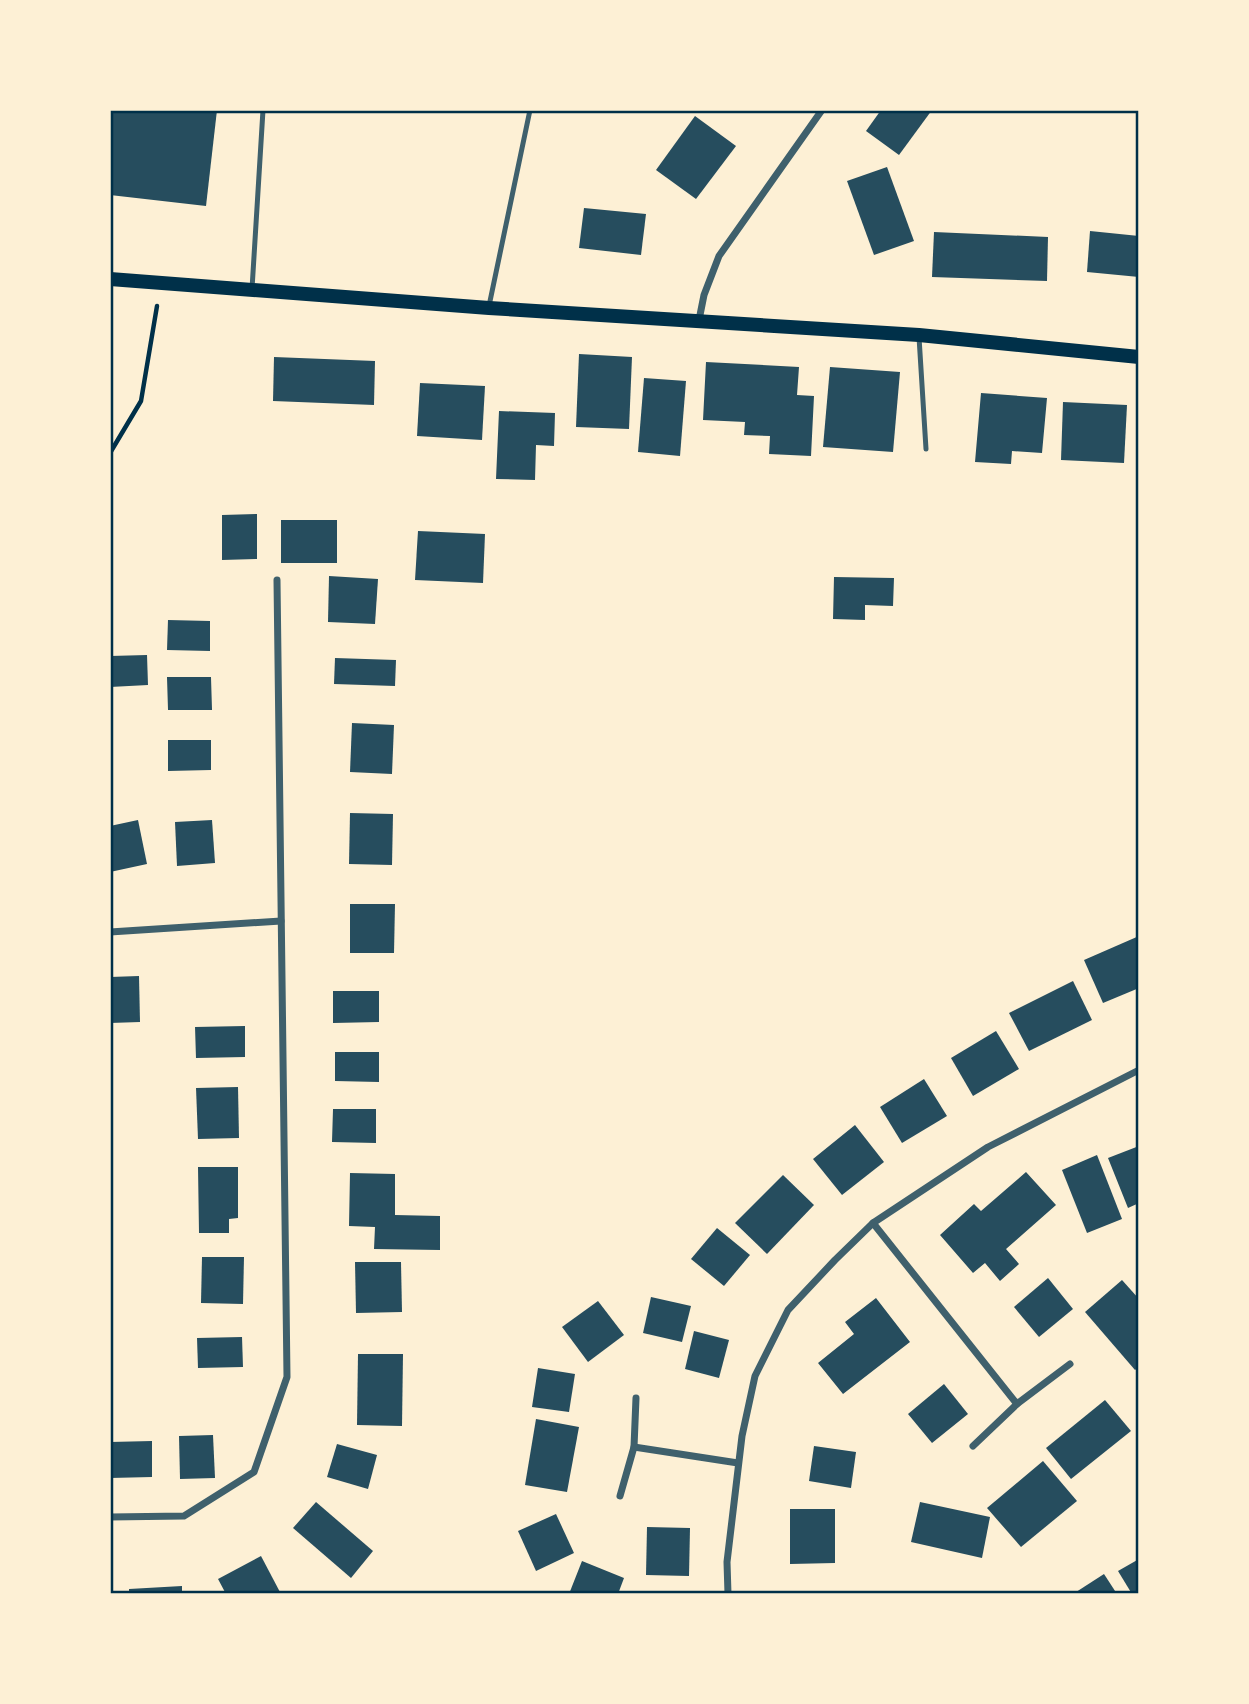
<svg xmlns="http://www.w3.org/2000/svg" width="1249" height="1704" font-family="'Space Grotesk',sans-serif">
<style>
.building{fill:#264d5e}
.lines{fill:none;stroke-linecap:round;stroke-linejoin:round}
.path{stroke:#003049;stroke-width:4.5}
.service{stroke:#3f606c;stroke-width:5}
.minor{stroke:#3f606c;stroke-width:7}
.secondary{stroke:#003049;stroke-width:14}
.neatline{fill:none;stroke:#003049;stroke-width:2.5}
</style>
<rect width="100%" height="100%" fill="#fdf0d5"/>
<g class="building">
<polygon points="110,110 217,110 206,206 110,195"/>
<polygon points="881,110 932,110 899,155 866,131"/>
<polygon points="695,116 736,146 696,199 656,170"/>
<polygon points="887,167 914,241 874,255 847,181"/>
<polygon points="584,208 646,214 641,255 579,248"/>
<polygon points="1090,231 1139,236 1139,277 1087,272"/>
<polygon points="934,232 1048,237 1047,281 932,277"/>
<polygon points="579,354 632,357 629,429 576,427"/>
<polygon points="274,357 375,361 374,405 273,401"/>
<polygon points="706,362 799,367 797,395 814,396 811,456 769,454 770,436 744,435 745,422 703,420"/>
<polygon points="830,367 900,372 893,452 823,447"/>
<polygon points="644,378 686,381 680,456 638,452"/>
<polygon points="420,383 485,386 482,440 417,436"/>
<polygon points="981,393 1047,398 1042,453 1012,451 1011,464 975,462"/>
<polygon points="1063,402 1127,405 1124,463 1061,460"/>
<polygon points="499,411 555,413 554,446 536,445 535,480 496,479"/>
<polygon points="257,514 257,559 222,560 222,515"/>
<rect x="281" y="520" width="56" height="43"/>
<polygon points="418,531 485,534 483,583 415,580"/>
<polygon points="329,576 378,579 375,624 328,622"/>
<polygon points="834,577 894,578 893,606 865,605 865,620 833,619"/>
<polygon points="168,620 210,621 210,651 167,650"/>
<polygon points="147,655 148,685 110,687 110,656"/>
<polygon points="335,658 396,660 395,686 334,684"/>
<polygon points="167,677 211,677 212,710 168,710"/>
<polygon points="352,723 394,725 392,774 350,772"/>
<polygon points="168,740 211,740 211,770 168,771"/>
<polygon points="350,813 393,814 392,865 349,864"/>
<polygon points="138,820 147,864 110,872 110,826"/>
<polygon points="212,820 215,863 177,866 175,822"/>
<polygon points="350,904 395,904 394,953 350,953"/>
<polygon points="1139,936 1139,988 1103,1003 1084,960"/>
<polygon points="139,976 140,1022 110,1023 110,977"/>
<polygon points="1073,981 1092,1020 1029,1051 1009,1013"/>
<polygon points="333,991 379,991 379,1022 333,1023"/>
<polygon points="245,1026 245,1057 196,1058 195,1027"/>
<polygon points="996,1031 1019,1069 973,1096 951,1058"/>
<polygon points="335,1052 379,1052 379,1082 335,1081"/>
<polygon points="924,1079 947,1116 902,1143 880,1107"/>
<polygon points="238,1087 239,1138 198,1139 196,1088"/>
<polygon points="333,1109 376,1109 376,1143 332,1142"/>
<polygon points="855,1125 884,1162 842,1195 813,1159"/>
<polygon points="1139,1146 1139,1203 1128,1208 1108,1158"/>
<polygon points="1097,1155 1122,1219 1087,1233 1062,1170"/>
<polygon points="198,1167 238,1167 238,1218 229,1219 229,1233 199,1233"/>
<polygon points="1026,1172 1056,1205 1006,1249 1019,1264 1000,1281 985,1263 973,1273 940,1235 974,1204 981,1211"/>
<polygon points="350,1173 395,1174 395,1215 440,1216 440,1250 374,1249 375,1227 349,1226"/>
<polygon points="783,1175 814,1205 767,1254 735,1223"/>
<polygon points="717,1228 750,1255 724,1286 691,1259"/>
<polygon points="202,1257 244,1257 243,1304 201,1303"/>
<polygon points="355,1262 401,1262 402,1312 356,1313"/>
<polygon points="1048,1278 1073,1309 1039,1337 1014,1307"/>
<polygon points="1122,1280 1139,1299 1139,1367 1135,1370 1085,1312"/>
<polygon points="651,1297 691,1306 682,1342 643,1333"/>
<polygon points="876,1298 910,1342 843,1394 818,1363 854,1334 845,1322"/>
<polygon points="598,1301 624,1335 588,1362 562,1327"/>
<polygon points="694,1331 729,1340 719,1378 685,1369"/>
<polygon points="242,1337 243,1367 198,1368 197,1338"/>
<polygon points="358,1354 403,1354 402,1426 357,1425"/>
<polygon points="538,1368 575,1374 569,1412 532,1407"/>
<polygon points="944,1384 968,1414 932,1443 908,1414"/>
<polygon points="1105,1400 1131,1431 1071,1479 1046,1448"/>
<polygon points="536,1419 579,1427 567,1492 525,1485"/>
<polygon points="213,1435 215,1478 180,1479 179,1436"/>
<polygon points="152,1441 152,1477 110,1478 110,1442"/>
<polygon points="337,1444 377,1455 368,1489 327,1477"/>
<polygon points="814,1446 856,1452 851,1488 809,1481"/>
<polygon points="1043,1461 1077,1501 1021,1547 987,1508"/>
<polygon points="316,1502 373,1551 351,1578 293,1528"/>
<polygon points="920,1502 990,1517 982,1558 911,1542"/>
<polygon points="790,1509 835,1509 835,1563 790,1564"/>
<polygon points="556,1514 574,1553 536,1571 518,1531"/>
<polygon points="647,1527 690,1528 689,1576 646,1575"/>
<polygon points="261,1556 281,1594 226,1594 218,1579"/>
<polygon points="1139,1559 1139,1594 1132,1594 1118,1571"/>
<polygon points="582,1561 624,1578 618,1594 569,1594"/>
<polygon points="1104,1574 1117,1594 1073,1594"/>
<polygon points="182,1586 182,1594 129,1594 129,1589"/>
</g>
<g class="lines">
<polyline class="path" points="110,453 141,401 157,306"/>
<g class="service">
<polyline points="252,289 263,110"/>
<polyline points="489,306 530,110"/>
<polyline points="919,337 926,449"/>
</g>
<g class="minor">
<polyline points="699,320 704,295 719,256 822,110"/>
<polyline points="110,932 281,921"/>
<polyline points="873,1223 1017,1404"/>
<polyline points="973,1446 1017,1404 1070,1364"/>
<polyline points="634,1447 738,1463"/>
<polyline points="620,1496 634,1447 636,1398"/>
<polyline points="110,1517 184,1516 254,1472 287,1377 277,580"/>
<polyline points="728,1594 727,1562 742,1436 755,1376 788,1310 835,1260 873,1223 988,1147 1139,1070"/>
</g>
<polyline class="secondary" points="110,279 489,308 919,335 1139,357"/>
</g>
<rect width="1249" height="1704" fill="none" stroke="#fdf0d5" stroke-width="224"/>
<rect x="112" y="112" width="1025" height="1480" class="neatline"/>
</svg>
